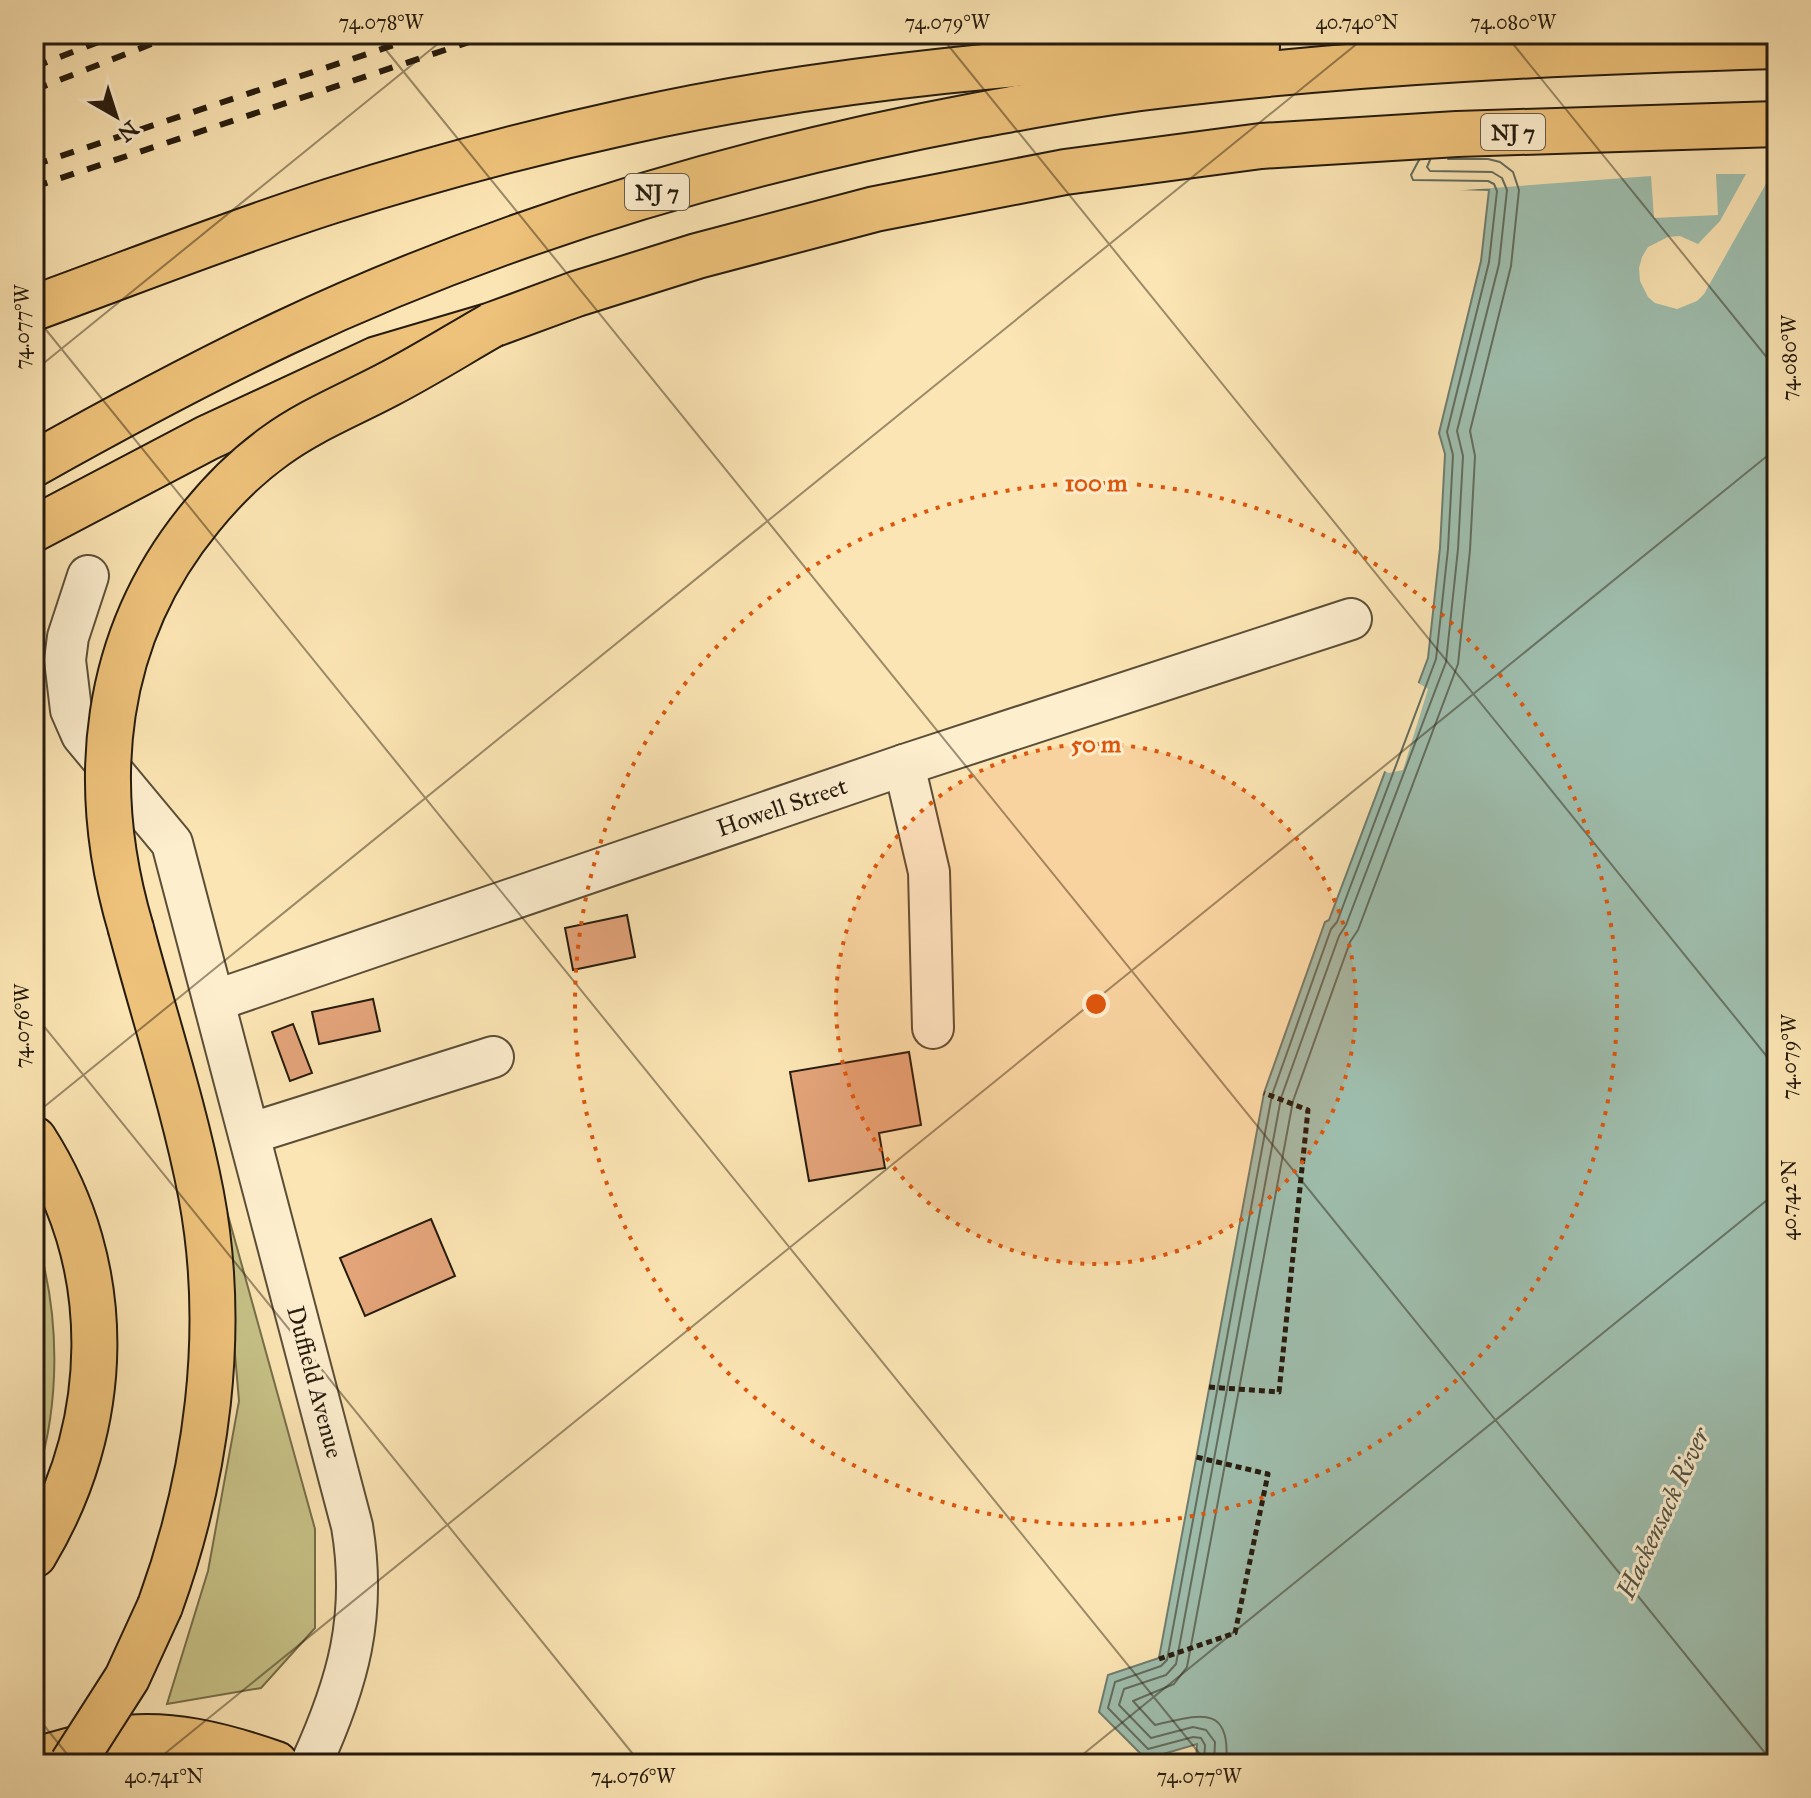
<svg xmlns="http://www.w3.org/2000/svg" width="1811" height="1798" font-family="'IM FELL Great Primer',serif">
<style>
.green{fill:#c7c287;stroke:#766e4a;stroke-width:2}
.water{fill:#9fbfaf;stroke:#6e7d6f;stroke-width:2}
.pier{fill:#fce5b4}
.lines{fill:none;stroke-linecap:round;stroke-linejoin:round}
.shore{stroke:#626d5e;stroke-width:2}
.building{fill:#e4a47a;stroke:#251b0e;stroke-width:2}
.minor-casing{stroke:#5b4e38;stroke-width:44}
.highway-casing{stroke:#251b0e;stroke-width:48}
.path{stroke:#251b0e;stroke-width:5;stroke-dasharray:6 4;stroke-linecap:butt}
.minor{stroke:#fdeece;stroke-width:40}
.highway{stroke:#eec27a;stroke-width:44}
.rail{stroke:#251b0e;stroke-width:6;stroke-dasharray:14 14;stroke-linecap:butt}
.highway-bridge-casing{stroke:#251b0e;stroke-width:48;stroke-linecap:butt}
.highway-bridge{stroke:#eec27a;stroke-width:44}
.ticks{fill:none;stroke:#251b0e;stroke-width:2;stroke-opacity:0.45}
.ring{fill:none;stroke:#de560c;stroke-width:4;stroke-dasharray:4 8}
.labels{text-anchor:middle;stroke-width:6;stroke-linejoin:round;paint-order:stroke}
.shield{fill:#fdeece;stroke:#665a48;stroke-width:2}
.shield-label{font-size:22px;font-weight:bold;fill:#251b0e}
.street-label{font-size:24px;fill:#251b0e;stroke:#fdeece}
.water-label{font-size:26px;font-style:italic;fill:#505446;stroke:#fdeece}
.centre{fill:#de560c;stroke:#fdeece;stroke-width:4}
.ring-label{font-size:24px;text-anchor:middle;font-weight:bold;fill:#de560c;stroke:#fdeece;stroke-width:6;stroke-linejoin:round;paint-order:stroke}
.neatline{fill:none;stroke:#251b0e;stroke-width:3}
.ticks-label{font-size:20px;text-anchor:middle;fill:#251b0e}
</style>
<rect width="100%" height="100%" fill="#fce5b4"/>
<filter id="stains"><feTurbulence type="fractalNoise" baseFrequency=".0025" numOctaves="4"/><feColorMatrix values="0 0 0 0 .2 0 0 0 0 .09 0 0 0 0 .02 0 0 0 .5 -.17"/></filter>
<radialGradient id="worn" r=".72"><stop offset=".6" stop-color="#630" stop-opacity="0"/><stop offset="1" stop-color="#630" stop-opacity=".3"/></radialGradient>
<g class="green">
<polygon points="221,1190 315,1529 315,1628 261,1688 167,1704 208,1571 239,1401"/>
<path d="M34 1231C40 1242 41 1255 44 1266 60 1336 58 1417 34 1485Z"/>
</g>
<polygon class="water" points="1777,34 1777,1764 1196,1764 1197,1744 1146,1759 1099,1712 1108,1675 1159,1658 1264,1093 1325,922 1329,920 1428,658 1440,548 1445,454 1439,433 1481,261 1489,190 1394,187"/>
<g class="pier">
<polygon points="1476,34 1777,34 1777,173 1772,173 1704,294 1697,301 1677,309 1655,303 1648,297 1640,281 1639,268 1642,257 1648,247 1668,237 1680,236 1698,244 1720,221 1746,174 1716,174 1718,215 1654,218 1651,176 1425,193 1391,190 1391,185"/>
<polygon points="1415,681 1428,689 1403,770 1389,773 1382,770"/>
</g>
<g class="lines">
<g class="shore">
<polyline points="1204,1764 1205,1745 1201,1738 1193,1737 1148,1749 1108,1708 1115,1682 1161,1666 1167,1660 1272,1095 1331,929 1337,922 1436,659 1448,549 1453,455 1447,432 1489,262 1497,191 1494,184 1488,181 1413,180 1411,175 1419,160"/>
<polyline points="1214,1764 1215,1742 1206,1730 1193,1727 1151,1738 1119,1705 1124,1689 1166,1675 1176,1664 1281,1098 1339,936 1346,925 1446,662 1458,549 1463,456 1457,431 1499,264 1507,190 1502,178 1492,172 1430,171 1427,167 1430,160"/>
<path d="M1226 1764C1232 1701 1196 1716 1155 1725L1133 1701 1174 1684 1187 1667 1293 1101 1350 942 1358 930 1458 664 1470 550 1475 456 1470 431 1511 266 1519 190 1513 172 1500 162 1488 159H1448"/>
</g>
</g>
<g class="building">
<polygon points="627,915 635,957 573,970 565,928"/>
<polygon points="373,999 380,1031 319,1044 312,1012"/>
<polygon points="293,1024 312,1073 290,1081 272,1032"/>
<polygon points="909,1052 921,1125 879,1133 885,1168 809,1181 790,1072"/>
<polygon points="431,1219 455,1276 365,1316 340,1258"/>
</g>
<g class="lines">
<g class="minor-casing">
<g id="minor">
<path d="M88 576 68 637 65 660 71 710 82 735 172 843 352 1526C367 1616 348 1683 311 1764"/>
<polyline points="904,765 929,872 933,1028"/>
<polyline points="214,1001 904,765 1351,619"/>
<polyline points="249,1134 493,1057"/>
</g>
</g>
<g class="highway-casing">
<g id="highway">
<path d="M34 308C133 272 231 233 331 201 429 170 529 143 630 121 837 75 1046 59 1257 47"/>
<path d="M34 464C116 418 200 373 284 333 504 229 740 160 979 115 1035 105 1092 94 1149 87 1357 61 1568 52 1777 46"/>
<polyline points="34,529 207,438 377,359 492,325 576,294 697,256 875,209 1065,172 1261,146 1457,134 1777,124"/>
<path d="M131 929C154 1016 184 1106 201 1194 227 1331 207 1476 160 1606"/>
<path d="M34 1139C117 1268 112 1426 34 1555"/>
<path d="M34 1760C60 1754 86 1745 112 1740 166 1730 225 1746 276 1764"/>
</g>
</g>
<g class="path">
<polyline points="1209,1387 1279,1392 1308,1110 1264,1093"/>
<polyline points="1159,1659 1235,1633 1268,1474 1196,1457"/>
</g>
<use href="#minor" class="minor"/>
<use href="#highway" class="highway"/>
<g class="rail">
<polyline points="34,67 119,34"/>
<polyline points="34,90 177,34"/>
<polyline points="34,165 427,34"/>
<polyline points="34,187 493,34"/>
</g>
<g class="highway-bridge-casing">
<g id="highway-bridge">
<path d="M131 929C88 784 102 637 201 517 222 491 247 466 275 446 309 421 349 405 387 385 422 367 457 345 492 325"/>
<polyline points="72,1764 127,1678 160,1606"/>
</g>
</g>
<use href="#highway-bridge" class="highway-bridge"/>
</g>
<path class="ticks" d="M373 34 1774 1764M939 34 1777 1069M1505 34 1777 370M34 315 1208 1764M34 371 450 34M34 1014 641 1764M34 1115 1369 34M34 1713 75 1764M152 1764 1777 448M1071 1764 1777 1192"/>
<circle cx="1096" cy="1004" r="260" fill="#de560c" fill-opacity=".12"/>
<g class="ring">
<circle cx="1096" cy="1004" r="260"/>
<circle cx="1096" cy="1004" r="521"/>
</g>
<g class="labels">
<g class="shield">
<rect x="1481" y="114" width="64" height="36" rx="6"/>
<rect x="625" y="174" width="64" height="36" rx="6"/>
</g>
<g class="shield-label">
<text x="1513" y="140">NJ 7</text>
<text x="657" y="200">NJ 7</text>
</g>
<g class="street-label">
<text transform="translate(782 807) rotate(-19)" y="8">Howell Street</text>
<text transform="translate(315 1382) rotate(75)" y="8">Duffield Avenue</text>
</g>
<g class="water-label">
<text transform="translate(1663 1513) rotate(-65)" y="9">Hackensack River</text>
</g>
</g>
<circle cx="1096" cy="1004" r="12" class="centre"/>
<g class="ring-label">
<text x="1096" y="491">100 m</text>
<text x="1096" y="752">50 m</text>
</g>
<rect width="1811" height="1798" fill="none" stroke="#fce5b4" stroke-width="88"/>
<g transform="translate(116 116) rotate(141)" stroke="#fdeece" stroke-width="6" paint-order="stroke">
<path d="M0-6L14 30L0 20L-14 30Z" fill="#251b0e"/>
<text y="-12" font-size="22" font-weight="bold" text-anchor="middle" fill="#251b0e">N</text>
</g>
<rect x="44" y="44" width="1723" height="1710" class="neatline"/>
<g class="ticks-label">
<text x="381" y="29">74.078°W</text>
<text x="947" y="29">74.079°W</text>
<text x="1357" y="29">40.740°N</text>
<text x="1513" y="29">74.080°W</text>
<text transform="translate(22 327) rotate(-90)" y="7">74.077°W</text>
<text transform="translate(1789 358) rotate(-90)" y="7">74.080°W</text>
<text transform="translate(22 1026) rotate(-90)" y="7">74.076°W</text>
<text transform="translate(1789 1057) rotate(-90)" y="7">74.079°W</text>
<text transform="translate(1789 1200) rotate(-90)" y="7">40.742°N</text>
<text x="164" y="1783">40.741°N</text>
<text x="633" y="1783">74.076°W</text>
<text x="1199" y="1783">74.077°W</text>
</g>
<rect width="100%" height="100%" filter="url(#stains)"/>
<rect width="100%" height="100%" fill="url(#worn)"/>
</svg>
